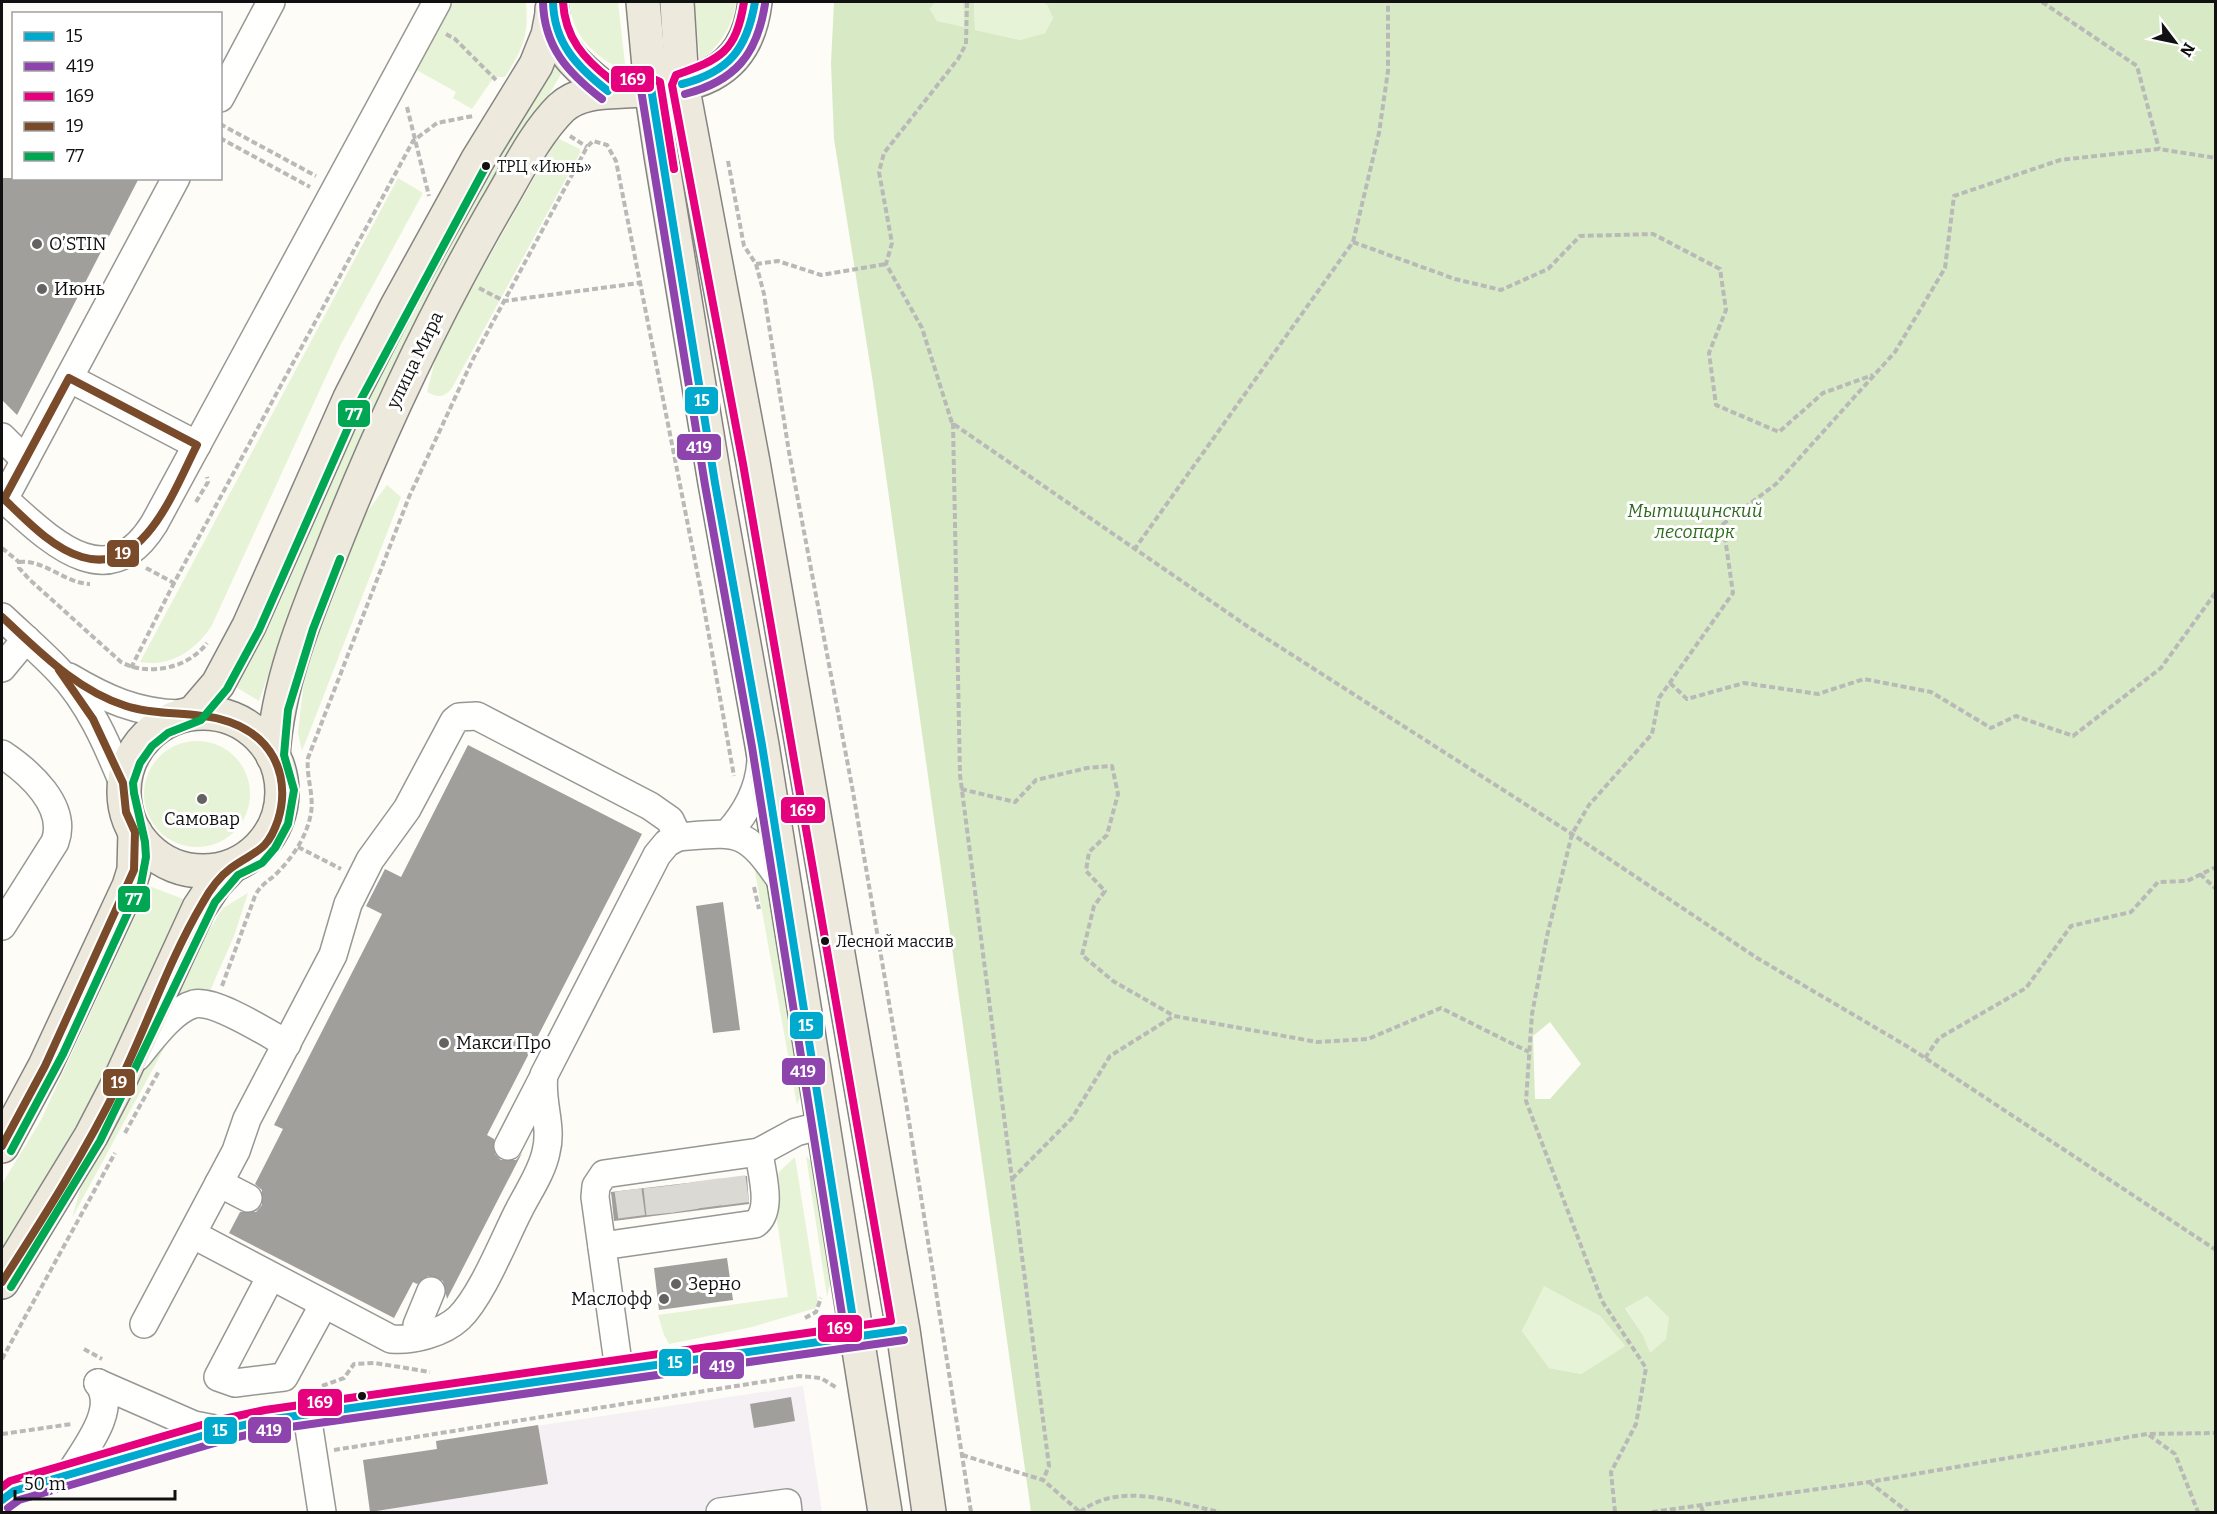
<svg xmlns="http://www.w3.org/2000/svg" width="2217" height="1514" font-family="Bitter,serif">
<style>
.industrial{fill:#f5f0f3}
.green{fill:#e7f3d7}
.forest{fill:#d8eac5;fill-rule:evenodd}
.building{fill:#a19f9c}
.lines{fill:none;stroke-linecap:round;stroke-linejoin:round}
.minor-tunnel{stroke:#dad9d4;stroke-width:27;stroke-dasharray:27 14;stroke-linecap:butt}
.minor-casing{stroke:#979795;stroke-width:30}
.major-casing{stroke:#858482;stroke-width:36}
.path{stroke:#b9b9b8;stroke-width:4;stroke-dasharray:6 3;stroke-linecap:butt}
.minor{stroke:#fffffe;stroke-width:27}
.major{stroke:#ede9dc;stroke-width:33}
.bus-1-casing{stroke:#fff;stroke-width:12}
.bus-2-casing{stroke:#fff;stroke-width:12}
.bus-3-casing{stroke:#fff;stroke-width:12}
.bus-4-casing{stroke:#fff;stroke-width:12}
.bus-5-casing{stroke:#fff;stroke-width:12}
.bus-1{stroke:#00a9ce;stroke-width:8}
.bus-2{stroke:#8e44ad;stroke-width:8}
.bus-3{stroke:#e5007d;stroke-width:8}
.bus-4{stroke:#7a4b2a;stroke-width:8}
.bus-5{stroke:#00a651;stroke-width:8}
.bus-dot{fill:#111;stroke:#fff;stroke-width:2}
.poi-dot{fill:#646362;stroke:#fff;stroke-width:2}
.labels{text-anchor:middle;stroke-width:6;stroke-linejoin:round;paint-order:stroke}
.bus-label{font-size:16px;fill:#111;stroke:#fff;text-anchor:start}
.poi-label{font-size:18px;fill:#111;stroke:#fff;text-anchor:start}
.street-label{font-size:18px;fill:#111;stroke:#fff}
.park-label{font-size:18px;font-style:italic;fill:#2f6b1f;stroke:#fff}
.line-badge{stroke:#fff;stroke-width:2}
.badge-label{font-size:16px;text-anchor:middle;font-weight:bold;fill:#fff}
</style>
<rect width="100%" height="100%" fill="#fdfcf7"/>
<polygon class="industrial" points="803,1386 822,1512 370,1512 363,1460 437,1450 436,1441"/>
<g class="green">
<path d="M449 2H526C529 36 523 48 505 77H494L472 109 453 98 456 92 413 68Z"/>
<path d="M570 2H618L626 72C596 57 571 37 570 2Z"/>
<path d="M694 2H736C733 27 719 45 700 62Z"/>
<polygon points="935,2 963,2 964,28 937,21 930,9"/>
<polygon points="974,2 1042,2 1047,5 1053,18 1045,33 1020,40 975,30"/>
<polygon points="556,62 563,71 502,174 284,630 259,701 234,686 396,339 459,224"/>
<path d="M557 138 580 149V153L452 388C443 398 439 398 427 392L439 345Z"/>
<path d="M398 178 423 193 340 346 212 625C197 649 171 668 140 662Z"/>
<polygon points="387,485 401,497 302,751 298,733 307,653 361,520"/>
<circle cx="197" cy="794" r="53"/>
<polygon points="753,861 769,891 803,1089 797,1105"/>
<polygon points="149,886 183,899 90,1109 2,1255 2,1184 41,1120"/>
<polygon points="248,893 234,936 209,993 192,992 172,1008 186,967 223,908"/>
<polygon points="165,1039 168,1041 72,1218 84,1176 143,1063"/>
<polygon points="806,1156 814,1164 832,1276 827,1297"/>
<polygon points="795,1157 818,1302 816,1308 752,1327 669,1344 664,1335 658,1315 788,1297 773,1192 779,1172"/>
<polygon points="1544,1285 1600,1316 1625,1346 1581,1374 1549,1368 1522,1331"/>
<polygon points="1647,1296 1669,1318 1667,1339 1650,1354 1643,1335 1625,1307"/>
</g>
<path class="forest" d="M834 2H935L930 9 937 21 964 27 963 2H974L975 30 1020 40 1045 33 1053 18 1047 5 1042 2H2215V1512H1031L873 383 834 139 831 63ZM1550 1022 1581 1064 1550 1099H1535L1533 1036ZM1544 1286 1600 1316 1625 1346 1581 1374 1549 1368 1522 1331ZM1647 1296 1669 1318 1666 1339 1650 1353 1643 1335 1625 1308Z"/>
<g class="building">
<polygon points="2,178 139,178 17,415 2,400"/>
<polygon points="468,745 642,834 487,1135 494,1139 495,1154 501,1160 516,1160 522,1153 447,1299 443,1281 428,1276 417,1284 413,1282 394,1318 229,1233 240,1212 256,1212 262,1205 262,1190 255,1184 283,1129 274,1125 382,914 366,906 385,869 401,877"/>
<polygon points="723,902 740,1030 713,1033 696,906"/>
<polygon points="747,1176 749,1204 614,1221 611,1192"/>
<polygon points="727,1258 733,1300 659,1310 654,1268"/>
<polygon points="791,1397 795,1421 754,1428 750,1404"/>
<polygon points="538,1425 548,1484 370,1512 363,1460 437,1449 436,1441"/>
</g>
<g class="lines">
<g class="minor-tunnel">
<polyline points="732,1177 736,1206"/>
<polyline points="707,1180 711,1209"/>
<polyline points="681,1184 685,1212"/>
<polyline points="657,1187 660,1215"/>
<polyline points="628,1190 632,1219"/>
</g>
<g class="minor-casing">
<g id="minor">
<polyline points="220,98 271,2"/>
<polyline points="69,378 197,445"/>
<polyline points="2,437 25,460"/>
<path d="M4 499C50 540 107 599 154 524L437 2"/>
<polyline points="2,503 176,178"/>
<path d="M2 617C21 635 41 652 59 671 89 702 107 744 123 783"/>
<polyline points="2,668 26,639"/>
<path d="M69 677C106 699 137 713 180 714"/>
<path d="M2 754C29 772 68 806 55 842L2 926"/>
<path d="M728 833C747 812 760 788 761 759"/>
<path d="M678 837C740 832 745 828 782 882"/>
<path d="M137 1057C151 1040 172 1010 194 1004 215 999 267 1033 287 1044"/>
<polyline points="508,1146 542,1080"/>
<polyline points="219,1183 248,1198"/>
<path d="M602 1246 755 1224C774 1210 761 1172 759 1152"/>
<polyline points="271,1276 218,1377 235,1383 284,1377 324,1304"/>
<path d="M144 1324 236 1151 247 1119 333 955 348 904 370 860 407 809 454 721 459 717 477 716 650 806 670 820 678 837 667 843 657 855 544 1075C540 1101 553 1126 546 1152 542 1172 528 1192 519 1210 504 1239 482 1296 459 1318 443 1333 413 1341 391 1339L192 1234"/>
<polyline points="417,1337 417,1325 431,1291"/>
<polyline points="619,1370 595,1197 596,1186 604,1174 759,1152 796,1132 823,1125"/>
<polyline points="98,1383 194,1425 220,1430"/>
<polyline points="307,1415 322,1512"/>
<path d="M69 1475C83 1451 119 1409 98 1383"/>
<polyline points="2,1500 14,1491 40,1483 222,1430 267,1420 903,1330"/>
<polyline points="720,1512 787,1503 788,1512"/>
</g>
</g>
<g class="major-casing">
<g id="major">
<polyline points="643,2 651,88 661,155 715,483 762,745 885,1512"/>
<polyline points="677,2 682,84 753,462 903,1330 929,1512"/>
<path d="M552 9C552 47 581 70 608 91"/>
<polyline points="194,712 218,684 249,626 350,398 396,308 477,161 536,65 548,35 552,14"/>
<circle cx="203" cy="792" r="79"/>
<path d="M273 756C277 686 305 617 331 553 378 434 431 320 495 209 515 176 533 136 561 108 578 92 603 92 625 91 691 88 746 79 755 2"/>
<polyline points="2,1146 45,1066 129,886 134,870 135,832"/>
<polyline points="2,1282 91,1136 120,1080 199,908 215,884 232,866"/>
</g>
</g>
<g class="path">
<polyline points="967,2 966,44 958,59 884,153 879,172 892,243 886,264 922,328 952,423 1247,626 1572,834 1757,958 1910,1048 2216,1250"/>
<polyline points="2042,2 2137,66 2159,149"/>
<polyline points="446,34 455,39 496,80"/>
<polyline points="407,107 429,196"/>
<polyline points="220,124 316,176"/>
<polyline points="570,136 587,147"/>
<polyline points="220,138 310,187"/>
<polyline points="728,161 744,246 756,264 764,294 789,452 853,792 905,1096 971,1512"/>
<polyline points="1353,242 1455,279 1501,290 1548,269 1580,236 1653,234 1720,269 1726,310 1709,353 1716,405 1779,432 1823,393 1873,375"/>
<polyline points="756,264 778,261 821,275 886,264"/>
<polyline points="479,288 504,301 639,283"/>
<polyline points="953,423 960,775 1049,1466 1043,1480"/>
<polyline points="196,502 208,482 207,477"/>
<path d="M2 548 19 562V568L30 580 121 662C148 677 189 668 207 643"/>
<polyline points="1134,550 1353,242 1379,133 1388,71 1388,2"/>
<path d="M19 562C44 559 64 583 90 584"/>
<polyline points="146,568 174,583 413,141 437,123 473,116"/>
<polyline points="131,668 174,583"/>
<polyline points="1670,683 1687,699 1744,683 1818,694 1864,679 1931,692 1991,728 2016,716 2073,736 2161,668 2216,592"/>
<polyline points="961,789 1015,802 1036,780 1087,768 1112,766 1118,794 1107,835 1089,852 1086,871 1105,891 1094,906 1082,955 1113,981 1174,1016"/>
<polyline points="298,847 341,869"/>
<polyline points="2200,874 2216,889"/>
<polyline points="754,887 759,909"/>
<path d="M222 986 255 896C260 885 269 881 277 873 293 857 307 836 311 813 314 794 306 777 308 758L409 497 473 359 587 147 593 141 607 145 616 161 701 591 734 776"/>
<polyline points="1925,1058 1939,1038 2026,988 2071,926 2131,912 2158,882 2187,881 2216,867"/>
<polyline points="125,1133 159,1071"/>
<polyline points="1012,1179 1072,1118 1110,1056 1174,1016 1317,1042 1368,1039 1441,1008 1529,1052"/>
<polyline points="805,1318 816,1312 821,1298"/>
<polyline points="84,1349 102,1359"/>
<polyline points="2,1359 115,1153"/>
<polyline points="322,1386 344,1378 354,1364 375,1363 430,1372"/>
<polyline points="2,1434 72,1424"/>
<polyline points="2149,1435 2175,1454 2198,1512"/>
<polyline points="334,1450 799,1376 821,1378 837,1388"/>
<polyline points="962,1455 1043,1480 1080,1512"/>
<polyline points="1869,1482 1908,1512"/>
<polyline points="1701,1506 1703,1512"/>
<path d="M1080 1512C1120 1481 1174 1502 1219 1512"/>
<polyline points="1615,1512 1611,1472 1636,1424 1646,1368 1602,1301 1526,1101 1532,1014 1547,936 1572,834 1589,805 1652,734 1659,698 1733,593 1723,524 1776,484 1895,352 1945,268 1954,196 2060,160 2159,149 2216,158"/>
<polyline points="1652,1512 1869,1482 2147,1434 2216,1433"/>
</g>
<use href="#minor" class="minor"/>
<use href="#major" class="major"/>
<g class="bus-1-casing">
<g id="bus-1">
<path d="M553 2C554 43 577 67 608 91"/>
<path d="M682 84C729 72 747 49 755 2"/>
<polyline points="651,88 715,483 762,745 856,1338"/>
<polyline points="2,1500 14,1491 40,1483 222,1430 267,1420 903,1330"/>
</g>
</g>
<g class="bus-2-casing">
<g id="bus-2">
<path d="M543 2C544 47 568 73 602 99"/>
<polyline points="641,90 705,485 752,747 846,1340"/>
<path d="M685 94C735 81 757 55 765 4"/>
<polyline points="8,1508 19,1500 43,1493 225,1440 269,1430 904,1340"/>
</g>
</g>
<g class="bus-3-casing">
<g id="bus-3">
<path d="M563 2C565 38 584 59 611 80L651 78 660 82 674 169"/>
<path d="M2 1487 10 1481 37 1473 219 1420 265 1410 891 1321 743 464 672 85 676 75C721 59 736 52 744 2"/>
</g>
</g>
<g class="bus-4-casing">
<g id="bus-4">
<path d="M69 378 197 445C175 488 144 576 82 557 52 548 26 520 4 499Z"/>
<path d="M2 617C39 651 76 690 126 706 170 720 221 705 259 739 282 760 287 791 278 820 267 853 254 851 231 868 219 877 209 891 202 904 169 960 148 1023 120 1081 86 1151 44 1217 2 1282"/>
<polyline points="2,1146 45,1066 134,870 135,832 126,812 123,783 93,719 59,670"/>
</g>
</g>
<g class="bus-5-casing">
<g id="bus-5">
<polyline points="11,1151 63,1054 141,884 146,857 145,842 134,793 133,783 140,763 152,746 168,733 201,720 227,689 259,630 359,403 486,166"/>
<polyline points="11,1287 100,1141 215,902 238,875 262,863 275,848 288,824 294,790 284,755 288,710 313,629 340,559"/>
</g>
</g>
<use href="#bus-1" class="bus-1"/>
<use href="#bus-2" class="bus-2"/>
<use href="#bus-3" class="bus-3"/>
<use href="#bus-4" class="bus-4"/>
<use href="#bus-5" class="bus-5"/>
</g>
<g class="bus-dot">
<circle cx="486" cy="166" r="5"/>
<circle cx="825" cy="941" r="5"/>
<circle cx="362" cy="1396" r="5"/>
</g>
<g class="poi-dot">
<circle cx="37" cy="244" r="6"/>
<circle cx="42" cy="289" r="6"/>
<circle cx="202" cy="799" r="6"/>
<circle cx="444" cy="1043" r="6"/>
<circle cx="676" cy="1284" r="6"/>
<circle cx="664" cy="1299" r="6"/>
</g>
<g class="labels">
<g class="bus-label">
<text x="497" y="172">ТРЦ «Июнь»</text>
<text x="836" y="947">Лесной массив</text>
</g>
<g class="poi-label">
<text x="49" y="250">O’STIN</text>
<text x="54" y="295">Июнь</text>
<text x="202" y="825" text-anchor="middle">Самовар</text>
<text x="456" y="1049">Макси Про</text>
<text x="688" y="1290">Зерно</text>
<text x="652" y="1305" text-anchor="end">Маслофф</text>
</g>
<g class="street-label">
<text transform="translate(415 360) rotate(-64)" y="6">улица Мира</text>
</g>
<g class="park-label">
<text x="1695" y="517">Мытищинский<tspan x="1695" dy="21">лесопарк</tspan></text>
</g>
</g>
<g class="line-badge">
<rect x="610" y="65" width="45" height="28" rx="6" fill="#e5007d"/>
<rect x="684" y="386" width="35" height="29" rx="6" fill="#00a9ce"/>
<rect x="337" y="399" width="34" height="29" rx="6" fill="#00a651"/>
<rect x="676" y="433" width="46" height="28" rx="6" fill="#8e44ad"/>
<rect x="106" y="539" width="34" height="29" rx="6" fill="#7a4b2a"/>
<rect x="780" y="796" width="46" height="28" rx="6" fill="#e5007d"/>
<rect x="117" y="885" width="34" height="28" rx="6" fill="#00a651"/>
<rect x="789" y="1011" width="35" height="29" rx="6" fill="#00a9ce"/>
<rect x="781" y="1057" width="45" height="29" rx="6" fill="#8e44ad"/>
<rect x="102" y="1068" width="34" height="29" rx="6" fill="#7a4b2a"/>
<rect x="817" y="1314" width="46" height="29" rx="6" fill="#e5007d"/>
<rect x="658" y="1348" width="34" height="29" rx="6" fill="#00a9ce"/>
<rect x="699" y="1351" width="46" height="29" rx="6" fill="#8e44ad"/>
<rect x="297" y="1388" width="46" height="29" rx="6" fill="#e5007d"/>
<rect x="247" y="1416" width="45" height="28" rx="6" fill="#8e44ad"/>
<rect x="203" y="1416" width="35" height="29" rx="6" fill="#00a9ce"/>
</g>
<g class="badge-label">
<text x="633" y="85">169</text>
<text x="702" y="406">15</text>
<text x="354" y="420">77</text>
<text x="699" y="453">419</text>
<text x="123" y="559">19</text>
<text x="803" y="816">169</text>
<text x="134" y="905">77</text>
<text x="806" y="1031">15</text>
<text x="803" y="1077">419</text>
<text x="119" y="1088">19</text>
<text x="840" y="1334">169</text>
<text x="675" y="1368">15</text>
<text x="722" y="1372">419</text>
<text x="320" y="1408">169</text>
<text x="269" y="1436">419</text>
<text x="220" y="1436">15</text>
</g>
<rect width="2217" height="1514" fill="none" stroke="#111111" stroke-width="6"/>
<rect x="12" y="12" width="210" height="168" fill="#ffffff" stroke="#a0a0a0" stroke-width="1.5"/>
<rect x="24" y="32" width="30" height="9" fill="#00a9ce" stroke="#a0a0a0" stroke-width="1.5"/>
<text x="66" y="42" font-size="18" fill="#111111">15</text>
<rect x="24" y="62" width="30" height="9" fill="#8e44ad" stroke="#a0a0a0" stroke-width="1.5"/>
<text x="66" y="72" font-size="18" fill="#111111">419</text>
<rect x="24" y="92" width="30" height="9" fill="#e5007d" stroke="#a0a0a0" stroke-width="1.5"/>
<text x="66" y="102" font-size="18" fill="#111111">169</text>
<rect x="24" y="122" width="30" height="9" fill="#7a4b2a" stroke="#a0a0a0" stroke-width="1.5"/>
<text x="66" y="132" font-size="18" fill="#111111">19</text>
<rect x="24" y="152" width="30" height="9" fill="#00a651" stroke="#a0a0a0" stroke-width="1.5"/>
<text x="66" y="162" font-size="18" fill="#111111">77</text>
<g transform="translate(2175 42) rotate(122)" stroke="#ffffff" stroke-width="4.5" paint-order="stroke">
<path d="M0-4.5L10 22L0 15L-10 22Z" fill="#111111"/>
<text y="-9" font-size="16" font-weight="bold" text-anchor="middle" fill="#111111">N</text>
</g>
<path d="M15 1490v9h160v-9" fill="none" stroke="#111111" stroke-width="3"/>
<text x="24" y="1490" font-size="18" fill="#111111" stroke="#ffffff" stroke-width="4.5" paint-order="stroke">50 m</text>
</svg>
